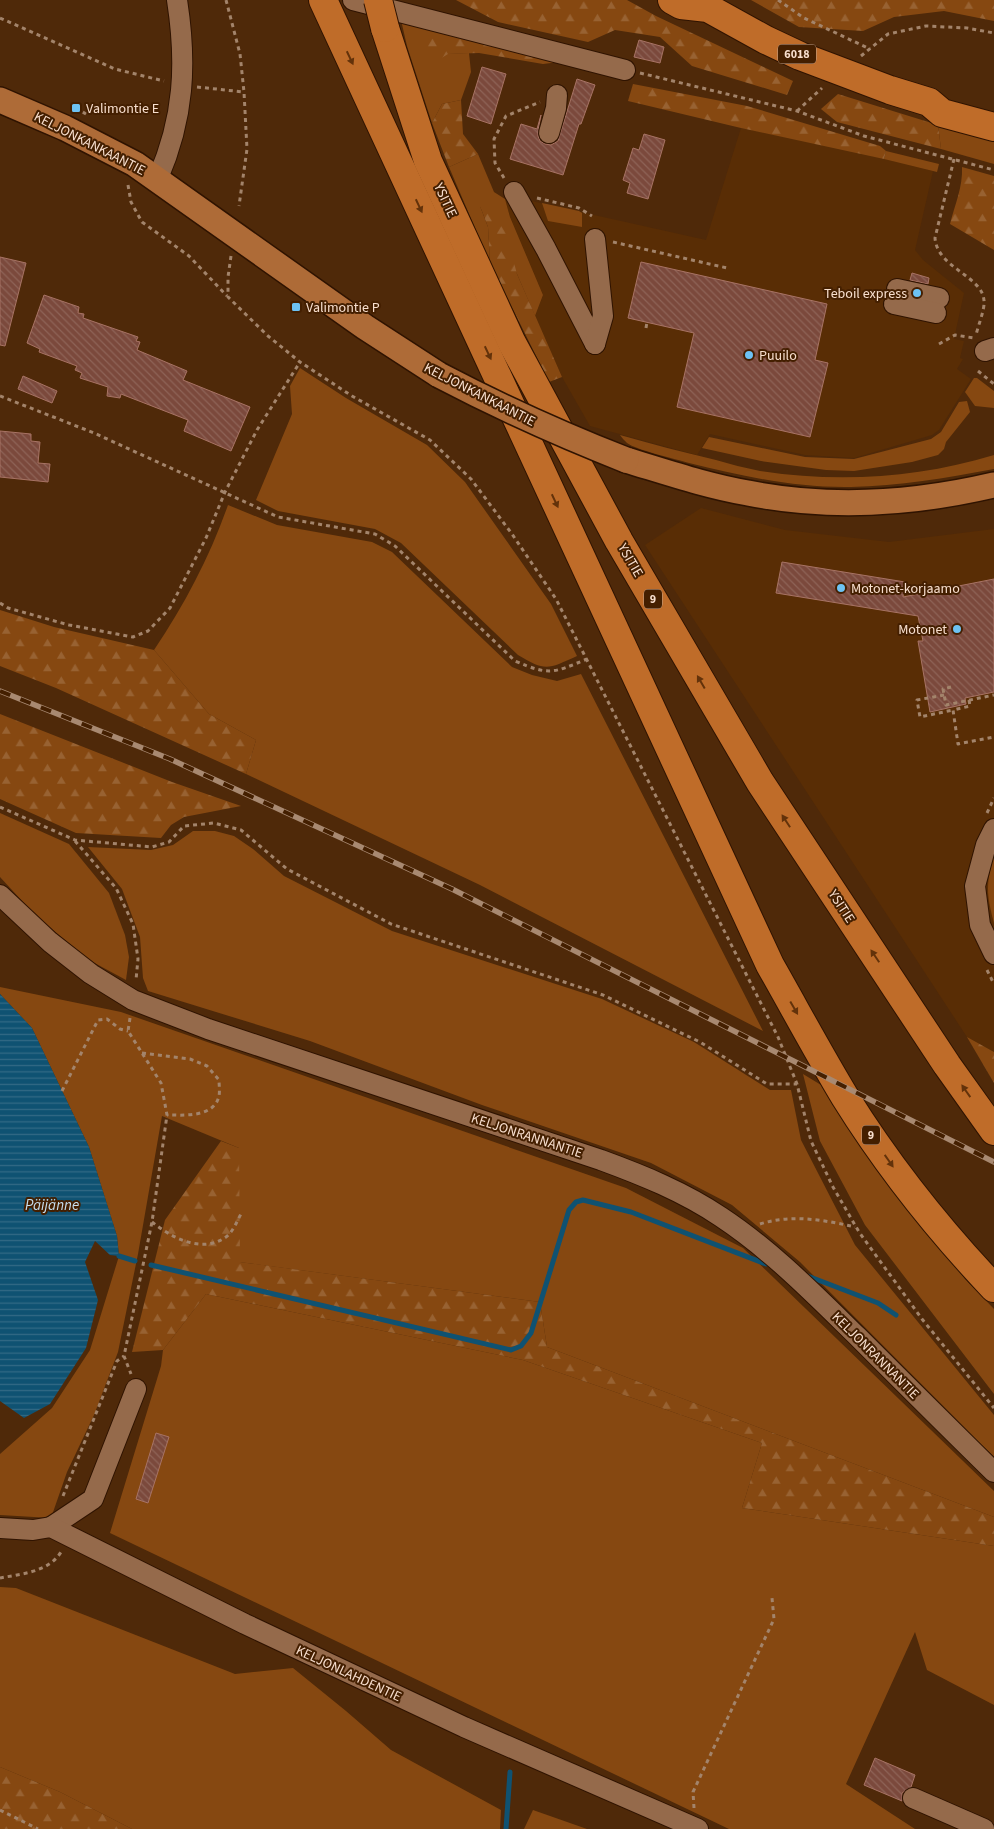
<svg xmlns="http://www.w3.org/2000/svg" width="994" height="1829" font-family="'Source Sans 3',sans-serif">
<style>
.built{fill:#592d05}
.grass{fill:#864811}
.forest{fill:url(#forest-firs)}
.water{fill:url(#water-rules)}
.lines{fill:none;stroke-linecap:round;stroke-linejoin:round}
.stream{stroke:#0f5272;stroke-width:5}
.building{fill:url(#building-back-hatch);stroke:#a87364}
.minor-casing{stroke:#2f1300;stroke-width:22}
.major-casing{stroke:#2f1300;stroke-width:28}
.highway-casing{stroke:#2f1300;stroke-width:30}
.path{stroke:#a3846b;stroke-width:3;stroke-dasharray:4 4;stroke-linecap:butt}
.minor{stroke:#956a4b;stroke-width:20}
.major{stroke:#ae6b37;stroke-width:25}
.highway{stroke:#bf6c29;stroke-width:28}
.rail-casing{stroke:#a88971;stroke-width:5.5}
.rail{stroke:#441f00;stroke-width:4;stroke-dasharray:11;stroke-linecap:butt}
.major-bridge-casing{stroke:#2f1300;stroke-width:28;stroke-linecap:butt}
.highway-bridge-casing{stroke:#2f1300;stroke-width:30;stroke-linecap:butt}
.major-bridge{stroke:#ae6b37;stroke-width:25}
.highway-bridge{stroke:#bf6c29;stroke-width:28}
.oneway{fill:#63320a}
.poi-dot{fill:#6dc2f3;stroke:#441f00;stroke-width:2}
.labels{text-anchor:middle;stroke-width:4;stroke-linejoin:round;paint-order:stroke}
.shield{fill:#441f00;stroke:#c2a590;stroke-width:1}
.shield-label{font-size:12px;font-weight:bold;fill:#f8dfce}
.poi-label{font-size:14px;fill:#f8dfce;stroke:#441f00;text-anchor:start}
.street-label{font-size:14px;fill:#f8dfce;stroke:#441f00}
.water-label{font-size:15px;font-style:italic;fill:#c6deee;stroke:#441f00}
</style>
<defs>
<pattern id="forest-firs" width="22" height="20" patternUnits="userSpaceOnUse" patternTransform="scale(1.25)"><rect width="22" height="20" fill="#864811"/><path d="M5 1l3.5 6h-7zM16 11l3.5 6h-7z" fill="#986232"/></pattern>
<pattern id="water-rules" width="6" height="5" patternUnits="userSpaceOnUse" patternTransform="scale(1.25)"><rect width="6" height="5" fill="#0f5272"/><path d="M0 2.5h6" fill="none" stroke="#336a85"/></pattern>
<pattern id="building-back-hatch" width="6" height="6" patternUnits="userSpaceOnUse" patternTransform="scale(1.25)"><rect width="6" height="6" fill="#7b493c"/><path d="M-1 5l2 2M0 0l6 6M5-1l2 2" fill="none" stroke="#8e6357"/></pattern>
</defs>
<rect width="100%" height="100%" fill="#4f2909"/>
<g class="built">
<polygon points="741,128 854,151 933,171 915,250 923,260 964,293 954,339 964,341 960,358 963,359 957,369 971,379 939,430 932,435 854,458 805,455 710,434 697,455 590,426 562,377 535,316 543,295 510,217 505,199 509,196 706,240"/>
<polygon points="701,508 785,530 889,542 994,529 994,1052 967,1037 645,545"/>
</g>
<g class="grass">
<polygon points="401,20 450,31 448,54 469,53 471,72 461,100 442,104 432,123 407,46"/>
<polygon points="938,125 994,140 994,164 941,149"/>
<polygon points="886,151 939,164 937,172 884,159"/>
<polygon points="478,154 494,192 505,199 510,217 543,295 535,316 517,274 480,206 488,227 490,263 449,167"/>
<polygon points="542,203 579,211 582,213 582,227 548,221"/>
<path d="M300 368 346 398 427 445 465 482 551 604 577 656C548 669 546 672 518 655L401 543 375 529 278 511 256 500 292 414 290 386Z"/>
<polygon points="974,378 977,378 994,391 994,408 975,406 965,392"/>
<polygon points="967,401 970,412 946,442 944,449 938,455 912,462 854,471 826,470 761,461 702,448 709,437 805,457 854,459 931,439 941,432 959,402"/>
<path d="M620 435C651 444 683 452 716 460 730 464 745 468 760 471 839 483 918 478 994 455V469C946 478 899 486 851 487 796 488 741 476 689 463 676 459 636 450 627 443 625 441 622 438 620 435Z"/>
<path d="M228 505 277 525 372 542 392 552 512 667 532 675 557 681 581 674 763 1031 480 885 246 774 256 740 209 714 154 650C185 604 210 556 228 505Z"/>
<polygon points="0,813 69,844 109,893 125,935 129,957 126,980 89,960 35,915 0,877"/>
<polygon points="193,831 215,831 234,836 253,849 284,876 392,931 602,999 694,1042 770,1090 791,1090 801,1140 855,1245 994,1415 994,1457 800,1262 732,1205 651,1163 482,1105 310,1041 148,991 143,978 140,937 122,889 88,847 151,850 173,845"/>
<path d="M994 855V923C986 894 986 883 994 855Z"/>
<polygon points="0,987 121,1012 626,1188 743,1248 994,1491 994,1517 547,1347 540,1302 239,1262 239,1148 162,1116 138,1254 118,1352 94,1415 67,1472 51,1518 0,1515 0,1454 52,1408 90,1350 119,1256 117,1236 89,1147 32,1028 0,994"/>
<polygon points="803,1074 826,1088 965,1279 994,1309 994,1394 865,1225 820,1141"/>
<polygon points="206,1294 523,1360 762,1443 742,1508 994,1546 994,1705 927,1670 915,1632 846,1784 915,1829 729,1829 110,1533 161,1366 163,1350"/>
<polygon points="0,1587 16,1588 235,1674 293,1668 346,1711 391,1750 501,1810 500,1829 132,1829 60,1792 0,1767"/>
<polygon points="533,1810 587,1829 524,1829"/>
</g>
<g class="forest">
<polygon points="456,0 627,0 656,16 793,81 787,95 692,66 660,37 615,30 588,42 498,22"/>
<polygon points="751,0 994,0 994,21 944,11 894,17 863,31 799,27"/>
<polygon points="426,29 450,31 559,62 543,64 479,53 448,54 435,62 425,54"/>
<polygon points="633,84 747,106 880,146 886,151 884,159 741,128 628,101"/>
<polygon points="838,94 938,125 941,149 837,122 821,109"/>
<polygon points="461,100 463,134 478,154 449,167 432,123 442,104"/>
<path d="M962 167 994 176V250L950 224C955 204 963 187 962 167Z"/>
<polygon points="485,200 501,215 517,274 562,377 549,382 490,263 488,227 480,206"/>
<polygon points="0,610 54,627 154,650 209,714 256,740 246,774 56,688 0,666"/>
<polygon points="0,714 172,782 241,806 184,817 171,825 161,838 76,833 0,799"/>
<polygon points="967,1037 994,1052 994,1083"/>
<polygon points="221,1141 239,1148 240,1262 540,1302 547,1347 994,1517 994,1546 742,1508 762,1443 523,1360 206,1294 163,1350 132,1352 165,1220"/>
<polygon points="0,1767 60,1792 132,1829 0,1829"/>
</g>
<polygon class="water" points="0,994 32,1028 89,1147 117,1236 119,1256 110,1255 95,1241 85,1262 98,1300 86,1348 50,1404 24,1418 0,1401"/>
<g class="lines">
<g class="stream">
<polyline points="119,1256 135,1261"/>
<polyline points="151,1265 511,1350 521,1346 531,1333 569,1210 576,1202 583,1200 631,1212 766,1264"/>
<polyline points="805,1275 878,1303 896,1315"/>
<polyline points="506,1829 510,1772"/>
</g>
</g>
<g class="building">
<polygon points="639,40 664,47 660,63 634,57"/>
<polygon points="482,67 506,74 491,124 467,116"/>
<polygon points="577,79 595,85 581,124 579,124 563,175 510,159 521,124 537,129 541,115 538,130 538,136 540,141 545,144 551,145 558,141"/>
<polygon points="644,134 665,140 648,199 627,193 630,183 623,180 633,148 639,150"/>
<polygon points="0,257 26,263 5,346 0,345"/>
<polygon points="641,262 827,304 815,360 828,363 810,437 677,407 694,333 628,318"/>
<polygon points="912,273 929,278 928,284 910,280"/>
<polygon points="44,295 79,307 78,313 84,314 83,318 138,337 136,341 140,342 137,350 187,371 183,380 250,407 231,451 184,431 188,420 121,394 120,398 107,396 108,387 80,378 82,373 75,370 77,366 39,352 40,349 27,343"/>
<polygon points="23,376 57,391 52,403 18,389"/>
<polygon points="0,431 31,434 31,441 40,442 38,463 50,464 48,482 0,477"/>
<polygon points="782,562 905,582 903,597 994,579 994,692 965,698 966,704 930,712 918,641 923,641 918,616 776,593"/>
<polygon points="156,1433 169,1437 148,1503 136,1499"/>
<polygon points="875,1758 915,1775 911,1787 902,1793 902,1801 864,1785"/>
</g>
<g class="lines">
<g class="minor-casing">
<g id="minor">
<polyline points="353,0 625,70"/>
<polyline points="549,133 556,108 557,95"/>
<path d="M158 178C184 118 187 64 177 0"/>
<polyline points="514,192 546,249 595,344"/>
<polyline points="897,289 939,298"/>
<polyline points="894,304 936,313"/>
<polyline points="595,344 603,316 595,239"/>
<polyline points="985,351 994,348"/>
<polyline points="994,829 986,845 975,886 980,925 994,954"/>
<path d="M0 895 50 942 91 974 133 1000 208 1029 601 1160C642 1175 684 1192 721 1217 771 1250 814 1294 857 1336 903 1382 948 1427 994 1472"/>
<polyline points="51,1527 93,1499 136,1389"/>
<polyline points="0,1528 33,1530 51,1527 245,1624 464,1727 698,1829"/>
<polyline points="913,1798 984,1829"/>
</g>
</g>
<g class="major-casing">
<g id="major">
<polyline points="0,100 65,128 135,164 365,327 439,375"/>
<path d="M626 460C666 472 707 486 748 493 829 509 913 504 994 485"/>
</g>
</g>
<g class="highway-casing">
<g id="highway">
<path d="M323 0 770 965C795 1009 819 1054 845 1097 888 1166 939 1230 994 1288"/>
<polyline points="672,0 681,5 708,8 766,40 800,56 890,90 929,102 942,113 994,127"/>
<polyline points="385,28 428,161 512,343 619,541 760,782 947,1065 994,1131"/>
</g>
</g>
<g class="path">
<polyline points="226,0 240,54 244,92 247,149 239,206"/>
<polyline points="778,0 804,18 870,49"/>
<polyline points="0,18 115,69 164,81"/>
<polyline points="861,56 888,34 926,26 967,28 994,33"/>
<polyline points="640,73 797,111 864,136 994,170"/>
<polyline points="197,87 244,92"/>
<polyline points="76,108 86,114"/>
<polyline points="797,111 822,88"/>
<path d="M954 159 935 238C937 268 983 276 984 301 985 309 978 326 976 335"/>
<polyline points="504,178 495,163 494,139 506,116 540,102"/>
<polyline points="128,185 131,202 142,222 189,256 227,296"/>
<polyline points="537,198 579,208 592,216"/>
<polyline points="613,242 727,268"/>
<polyline points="231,256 228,277 228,297 268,336 300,362 352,396 430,440 471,479 512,534 556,599 778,1037 797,1084 811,1141 833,1187 859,1232 922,1319 994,1408"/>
<polyline points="646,328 647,322"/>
<polyline points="939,344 955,335 974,338"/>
<polyline points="978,371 994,384"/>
<path d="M0 396 94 433 278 517 375 534 395 546 515 661C550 676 553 673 587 659"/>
<polyline points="0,603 8,608 69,625 133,637 148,631 170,608 206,538 225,492 257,430 300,362"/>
<polyline points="951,687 943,689 946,705 994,695"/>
<polyline points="944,695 917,700 920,717 953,710"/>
<polyline points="969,700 970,706 953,710 958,744 994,737"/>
<polyline points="0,807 75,840 152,847 169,842 184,826 214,823 241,830 287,869 391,924 603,995 700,1042 767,1084 797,1084"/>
<polyline points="987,813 994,798"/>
<polyline points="75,841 116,888 133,924 138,959 136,980"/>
<polyline points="987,970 993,982 994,981"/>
<polyline points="130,1018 128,1031 161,1083 167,1115 152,1222 124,1356 131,1374"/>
<path d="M142 1053 190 1059 207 1066 219 1080C219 1085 220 1091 219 1096 214 1118 183 1115 167 1115"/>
<polyline points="62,1091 98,1020 107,1019 120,1029 128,1031"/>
<path d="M152 1222C172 1238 202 1254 226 1237 233 1232 237 1221 241 1214"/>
<path d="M760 1224C791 1214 825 1220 855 1227"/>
<polyline points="63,1496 117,1361 124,1356"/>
<path d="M0 1578C21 1574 49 1572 61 1552"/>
<polyline points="694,1808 693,1792 774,1619 772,1598"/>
<polyline points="0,1810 38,1829"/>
</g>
<use href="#minor" class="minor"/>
<use href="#major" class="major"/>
<use href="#highway" class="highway"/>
<g class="rail-casing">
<polyline id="rail" points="0,691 170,759 452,889 994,1162"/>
</g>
<use href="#rail" class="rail"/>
<g class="major-bridge-casing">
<path id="major-bridge" d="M439 375C500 407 562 435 626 460"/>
</g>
<g class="highway-bridge-casing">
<polyline id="highway-bridge" points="378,0 385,28"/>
</g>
<use href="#major-bridge" class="major-bridge"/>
<use href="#highway-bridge" class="highway-bridge"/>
</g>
<defs><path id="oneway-solid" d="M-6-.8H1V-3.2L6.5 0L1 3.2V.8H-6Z" transform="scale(1.25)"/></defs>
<g class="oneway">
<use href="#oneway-solid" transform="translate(350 58) rotate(65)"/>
<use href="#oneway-solid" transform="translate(419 206) rotate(65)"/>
<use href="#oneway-solid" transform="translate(488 353) rotate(65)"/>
<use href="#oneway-solid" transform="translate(555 501) rotate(65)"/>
<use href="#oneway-solid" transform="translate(701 682) rotate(-120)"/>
<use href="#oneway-solid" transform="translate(786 821) rotate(-123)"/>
<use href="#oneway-solid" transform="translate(875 956) rotate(-124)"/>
<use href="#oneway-solid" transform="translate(794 1008) rotate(60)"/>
<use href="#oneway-solid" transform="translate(966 1091) rotate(-125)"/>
<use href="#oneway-solid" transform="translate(889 1161) rotate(55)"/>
</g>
<g class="poi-dot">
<rect x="71" y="103" width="10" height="10" rx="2.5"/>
<circle cx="917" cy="293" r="5"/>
<rect x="291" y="302" width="10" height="10" rx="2.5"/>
<circle cx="749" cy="355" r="5"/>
<circle cx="841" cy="588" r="5"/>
<circle cx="957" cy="629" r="5"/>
</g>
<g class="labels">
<g class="shield">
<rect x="778" y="44.5" width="38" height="19" rx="4"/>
<rect x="644" y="589.5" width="18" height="19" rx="4"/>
<rect x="862" y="1125.5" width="18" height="19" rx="4"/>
</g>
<g class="shield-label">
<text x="797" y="58">6018</text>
<text x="653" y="603">9</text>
<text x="871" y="1139">9</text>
</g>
<g class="poi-label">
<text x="86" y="113">Valimontie E</text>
<text x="907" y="298" text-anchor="end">Teboil express</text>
<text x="306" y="312">Valimontie P</text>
<text x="759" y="360">Puuilo</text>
<text x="851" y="593">Motonet-korjaamo</text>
<text x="947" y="634" text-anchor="end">Motonet</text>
</g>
<g class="street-label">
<text transform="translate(90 143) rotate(27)" y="5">KELJONKANKAANTIE</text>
<text transform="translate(446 200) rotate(65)" y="5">YSITIE</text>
<text transform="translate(480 394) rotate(27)" y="5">KELJONKANKAANTIE</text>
<text transform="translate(631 560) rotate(60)" y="5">YSITIE</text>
<text transform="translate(842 906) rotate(57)" y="5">YSITIE</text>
<text transform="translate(527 1135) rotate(18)" y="5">KELJONRANNANTIE</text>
<text transform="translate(876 1355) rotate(45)" y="5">KELJONRANNANTIE</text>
<text transform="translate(349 1673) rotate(25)" y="5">KELJONLAHDENTIE</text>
</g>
<g class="water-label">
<text x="52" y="1210">Päijänne</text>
</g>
</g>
</svg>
